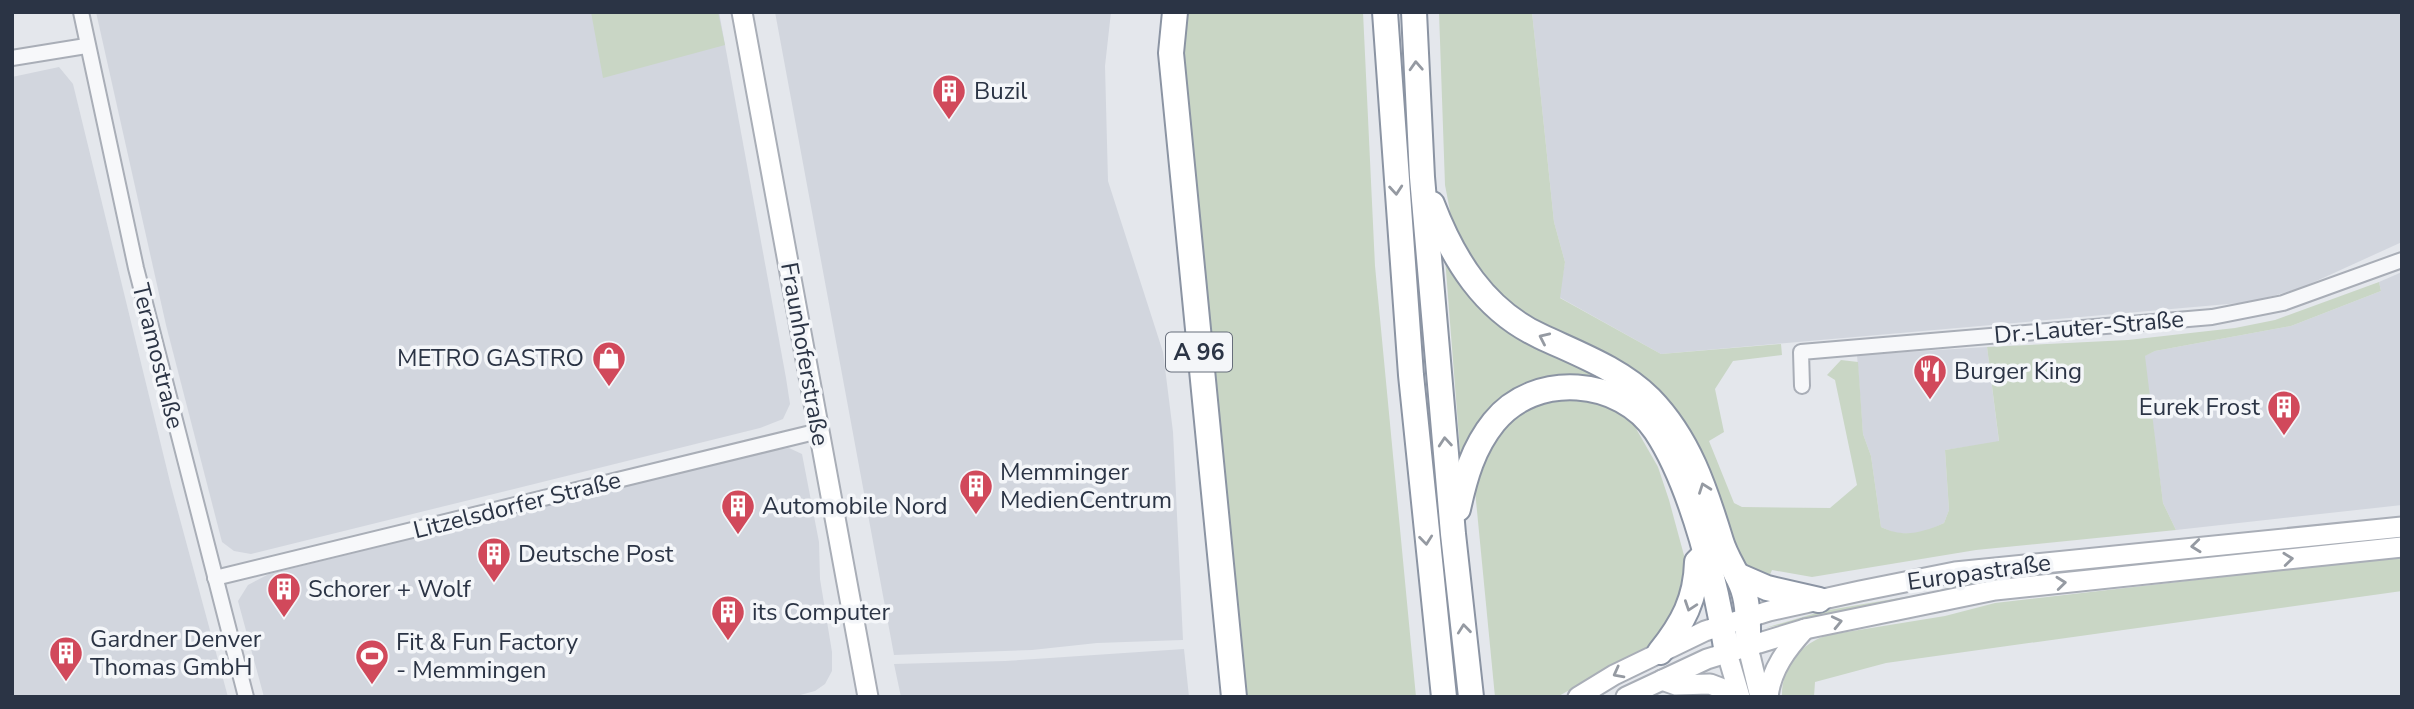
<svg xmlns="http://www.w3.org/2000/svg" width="2414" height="709" font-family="'Nunito Sans',sans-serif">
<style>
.built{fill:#d2d6de}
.green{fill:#c9d6c5}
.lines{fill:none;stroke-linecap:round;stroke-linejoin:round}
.street-casing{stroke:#a9aeb7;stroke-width:18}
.secondary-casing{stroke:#a9aeb7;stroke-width:23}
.highway-casing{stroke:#8b94a3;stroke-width:28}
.street{stroke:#f7f8fa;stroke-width:14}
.secondary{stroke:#fff;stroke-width:19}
.highway{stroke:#fff;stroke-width:24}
.oneway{stroke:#959aa2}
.labels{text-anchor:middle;stroke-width:7;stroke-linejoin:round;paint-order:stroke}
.shield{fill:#f4f6f9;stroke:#676e7b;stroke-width:2}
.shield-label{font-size:23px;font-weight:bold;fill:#2b3445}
.poi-label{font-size:24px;fill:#2b3445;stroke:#f4f6f9;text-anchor:start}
.street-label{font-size:24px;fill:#2b3445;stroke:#f4f6f9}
</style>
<rect width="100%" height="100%" fill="#e4e7ec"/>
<g class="built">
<polygon points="96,12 719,12 786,378 790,404 783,419 760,428 251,554 234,551 222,542 166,325"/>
<polygon points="775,12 1111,12 1105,66 1108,181 1163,352 1173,432 1183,640 1097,643 1032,650 894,655"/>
<polygon points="1532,12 2402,12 2402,242 2301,288 2251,302 1661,354 1559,297 1565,262 1554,222"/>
<polygon points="59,67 73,84 171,486 228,697 12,697 12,77"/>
<polygon points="2402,272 2402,505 2176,530 2163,503 2144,356 2155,351 2291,326 2381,291 2379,282"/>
<polygon points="1987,347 1999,442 1945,450 1949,510 1944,523 1922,533 1897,534 1881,527 1871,456 1863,434 1857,355"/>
<polygon points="789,448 802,454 819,542 820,579 832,652 832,671 825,684 815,691 793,697 264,697 238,601 248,585 269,574 767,451"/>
<polygon points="1184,649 1189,697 901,697 894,664 1005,661"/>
</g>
<g class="green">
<polygon points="591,12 718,12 725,45 603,78"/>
<polygon points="1183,12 1363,12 1375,266 1416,697 1241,697 1179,94"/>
<path d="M1439 12H1532L1554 222 1565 262 1560 298 1661 354 1781 344 1782 355 1733 361 1715 389 1724 432 1709 441 1734 503 1742 507 1830 508 1857 485 1835 380 1827 375 1841 360 1858 362 1863 434 1871 456 1881 527C1904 538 1921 533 1944 523L1949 510 1945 450 1999 441 1987 347 2128 340 2235 328 2275 320 2379 282 2381 291 2291 326 2155 351 2145 356 2163 503 2176 530 1976 550 1812 577 1772 570 1769 577 1747 565 1739 556 1686 429 1500 303 1454 232 1445 185Z"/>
<path d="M1445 258C1496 339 1528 342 1610 381L1549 384 1461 463Z"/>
<polygon points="1566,395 1618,409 1634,425 1658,467 1669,500 1688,570 1689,585 1654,643 1557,697 1495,697 1474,480 1481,455 1518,410"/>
<path d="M2402 556V591L1886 663 1815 682 1814 697H1782C1781 667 1801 643 1828 635L1945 616 1995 603Z"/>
<polygon points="2100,567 2099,571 1963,585 1935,595 1765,628 1823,611 1934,592 1976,579"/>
</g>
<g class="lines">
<g class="street-casing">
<g id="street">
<polyline points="81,12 136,268 246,697"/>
<polyline points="12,58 86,46"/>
<polyline points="1802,386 1801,352 2212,317 2283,303 2402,260"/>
<polyline points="215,578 819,431"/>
</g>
</g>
<g class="secondary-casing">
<g id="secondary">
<polyline points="742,12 868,697"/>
<polyline points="1748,647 1760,697"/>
<polyline points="1727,653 1740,697"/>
<polyline points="1662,680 1676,685 1710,684 1739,695"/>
<polyline points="1578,697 1614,675 1705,631 1769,611 1860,591 1955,572 2402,527"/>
<polyline points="1626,697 1707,659 1805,629 1995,590 2402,547"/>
<path d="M1768 697C1771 669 1787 649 1805 629"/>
</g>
</g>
<g class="highway-casing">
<g id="highway">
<polyline points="1175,12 1171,53 1234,697"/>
<polyline points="1385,12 1411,375 1444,697"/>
<polyline points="1414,12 1422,177 1453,534 1471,697"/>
<path d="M1432 204C1453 259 1484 310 1540 336 1578 354 1620 369 1650 399 1689 439 1705 489 1721 541 1726 558 1737 572 1743 589 1749 607 1748 628 1748 647"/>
<path d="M1458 509C1465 477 1473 448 1494 422 1535 371 1621 378 1656 431 1693 487 1717 588 1727 653"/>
<polyline points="1737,575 1767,588 1819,600"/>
<path d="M1660 652C1683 623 1696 599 1697 562L1704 555"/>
</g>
</g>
<use href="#street" class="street"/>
<use href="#secondary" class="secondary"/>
<use href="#highway" class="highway"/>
</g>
<defs><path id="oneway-chevron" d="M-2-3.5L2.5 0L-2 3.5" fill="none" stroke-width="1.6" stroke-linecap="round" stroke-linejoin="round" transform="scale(1.75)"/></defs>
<g class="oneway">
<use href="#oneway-chevron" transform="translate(1416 66) rotate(-93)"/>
<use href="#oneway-chevron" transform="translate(1396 190) rotate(85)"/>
<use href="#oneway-chevron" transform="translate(1544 338) rotate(-155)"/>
<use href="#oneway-chevron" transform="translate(1445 442) rotate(-95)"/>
<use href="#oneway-chevron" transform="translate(1704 488) rotate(-110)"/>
<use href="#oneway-chevron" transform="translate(1426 540) rotate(84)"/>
<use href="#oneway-chevron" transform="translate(2196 546) rotate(174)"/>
<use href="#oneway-chevron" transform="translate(2288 559) rotate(-6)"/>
<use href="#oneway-chevron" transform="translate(2061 583) rotate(-6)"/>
<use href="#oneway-chevron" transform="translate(1690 606) rotate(109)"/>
<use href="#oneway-chevron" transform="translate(1837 622) rotate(-13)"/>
<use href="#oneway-chevron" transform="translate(1464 629) rotate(-96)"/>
<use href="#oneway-chevron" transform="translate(1618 673) rotate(152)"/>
</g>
<defs>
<g id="building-pin" transform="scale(1.75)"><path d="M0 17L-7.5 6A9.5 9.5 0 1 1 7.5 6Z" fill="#d1495b" stroke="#f4f6f9"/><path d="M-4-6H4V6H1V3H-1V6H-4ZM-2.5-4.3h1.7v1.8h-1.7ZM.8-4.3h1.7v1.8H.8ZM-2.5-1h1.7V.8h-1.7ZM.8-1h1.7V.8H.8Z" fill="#fff"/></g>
<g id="shop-pin" transform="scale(1.75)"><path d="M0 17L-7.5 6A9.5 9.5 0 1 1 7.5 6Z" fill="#d1495b" stroke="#f4f6f9"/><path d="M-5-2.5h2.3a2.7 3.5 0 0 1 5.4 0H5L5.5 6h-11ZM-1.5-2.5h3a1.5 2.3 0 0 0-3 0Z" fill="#fff"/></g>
<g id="restaurant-pin" transform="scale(1.75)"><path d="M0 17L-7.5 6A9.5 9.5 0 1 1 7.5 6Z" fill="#d1495b" stroke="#f4f6f9"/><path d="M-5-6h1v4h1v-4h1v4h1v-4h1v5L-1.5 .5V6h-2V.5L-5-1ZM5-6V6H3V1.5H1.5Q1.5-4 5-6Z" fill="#fff"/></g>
<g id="stadium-pin" transform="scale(1.75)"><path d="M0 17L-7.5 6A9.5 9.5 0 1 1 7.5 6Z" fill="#d1495b" stroke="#f4f6f9"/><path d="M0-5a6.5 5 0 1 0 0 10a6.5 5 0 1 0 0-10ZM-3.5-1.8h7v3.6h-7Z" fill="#fff"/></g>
</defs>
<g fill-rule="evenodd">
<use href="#building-pin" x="949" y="91"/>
<use href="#shop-pin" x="609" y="358"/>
<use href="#restaurant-pin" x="1930" y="371"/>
<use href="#building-pin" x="2284" y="407"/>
<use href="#building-pin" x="976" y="486"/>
<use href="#building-pin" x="738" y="506"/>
<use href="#building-pin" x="494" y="554"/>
<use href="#building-pin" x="284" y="589"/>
<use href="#building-pin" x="728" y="612"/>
<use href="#building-pin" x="66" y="653"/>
<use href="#stadium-pin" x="372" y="656"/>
</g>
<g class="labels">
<rect class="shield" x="1166" y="332.5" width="66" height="39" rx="5"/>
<g class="shield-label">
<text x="1199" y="360">A 96</text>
</g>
<g class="poi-label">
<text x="974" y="99">Buzil</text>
<text x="584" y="366" text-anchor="end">METRO GASTRO</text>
<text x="1954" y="379">Burger King</text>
<text x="2260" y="415" text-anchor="end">Eurek Frost</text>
<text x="1000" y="480">Memminger<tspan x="1000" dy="28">MedienCentrum</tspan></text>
<text x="762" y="514">Automobile Nord</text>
<text x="518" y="562">Deutsche Post</text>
<text x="308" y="597">Schorer + Wolf</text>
<text x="752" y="620">its Computer</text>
<text x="90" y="647">Gardner Denver<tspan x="90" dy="28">Thomas GmbH</tspan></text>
<text x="396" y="650">Fit &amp; Fun Factory<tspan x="396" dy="28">- Memmingen</tspan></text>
</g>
<g class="street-label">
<text transform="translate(2089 327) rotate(-5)" y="8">Dr.-Lauter-Straße</text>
<text transform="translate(805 354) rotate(80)" y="8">Fraunhoferstraße</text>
<text transform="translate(158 356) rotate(76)" y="8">Teramostraße</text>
<text transform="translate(517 505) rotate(-14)" y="8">Litzelsdorfer Straße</text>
<text transform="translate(1979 572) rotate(-8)" y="8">Europastraße</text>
</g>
</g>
<rect width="2414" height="709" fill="none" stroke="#2b3445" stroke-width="28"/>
</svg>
